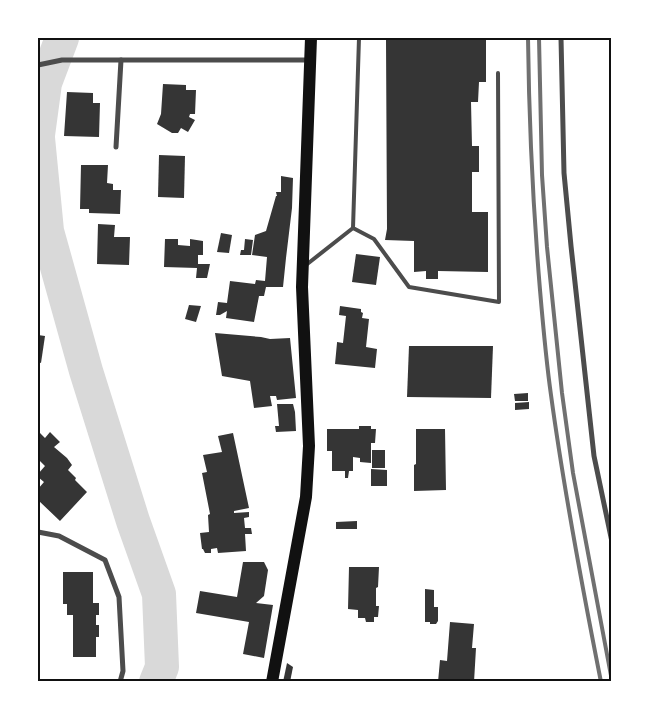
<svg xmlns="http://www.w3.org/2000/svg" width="649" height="719" font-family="Helvetica,sans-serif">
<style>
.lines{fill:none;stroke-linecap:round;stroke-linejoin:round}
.river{stroke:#d9d9d9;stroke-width:34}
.building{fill:#353535}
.service{stroke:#4c4c4c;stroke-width:4}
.minor{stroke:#4c4c4c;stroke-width:5}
.primary{stroke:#111;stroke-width:12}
.rail{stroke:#707070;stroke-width:4}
.neatline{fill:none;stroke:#111;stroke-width:2}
</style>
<rect width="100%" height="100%" fill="#fff"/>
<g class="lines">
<g class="river">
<polyline points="38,135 45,83 62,38"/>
<polyline points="38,138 47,231 86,371 133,521 159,594 162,667 156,682"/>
</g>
</g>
<g class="building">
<polygon points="394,38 493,38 493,39 486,39 486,82 479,82 478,102 471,102 472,146 479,146 479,172 472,172 472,212 488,212 488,272 438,271 438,279 426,279 426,271 414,272 414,241 385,240 387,229 386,40 394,40"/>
<polygon points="163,84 186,85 186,90 196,90 195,114 190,114 189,117 195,120 188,132 181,128 178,133 172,133 157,124 161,114"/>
<polygon points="67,92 93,93 93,103 100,103 99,137 64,136"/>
<polygon points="159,155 185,156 184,198 158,197"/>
<polygon points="81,165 108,165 107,183 113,184 113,190 121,190 120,214 89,213 89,209 80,209"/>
<polygon points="281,176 293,178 292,208 286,258 283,287 266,287 264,296 259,296 254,322 226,318 227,311 220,315 216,315 218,302 227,303 230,281 255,284 256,280 265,281 267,257 252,255 255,235 266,231 276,196 277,196 276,192 281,192"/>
<polygon points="98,224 115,225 114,237 130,237 129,265 97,264"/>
<polygon points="221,233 232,235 229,253 217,252"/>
<polygon points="165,239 178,239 178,245 190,246 190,239 203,241 203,255 198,255 198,264 210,264 207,278 196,278 197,268 164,267"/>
<polygon points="245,239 253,240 251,255 240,255 241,250 244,250"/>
<polygon points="356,254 380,257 376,285 352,282"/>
<polygon points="189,305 201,306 196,322 185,319"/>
<polygon points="340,306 361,309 361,312 363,313 362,318 369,319 366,347 377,349 375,368 335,364 337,343 337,342 343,343 346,316 339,315"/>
<polygon points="215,333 261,337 270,339 290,338 296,398 277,400 276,396 270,396 272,406 254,408 250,381 222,376"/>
<polygon points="38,335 45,336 41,363 38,362"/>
<polygon points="409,346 493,346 491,398 407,397"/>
<polygon points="528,393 528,401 515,401 514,394"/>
<polygon points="529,402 529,409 515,410 515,403"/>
<polygon points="277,404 293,404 295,412 296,431 276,432 275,426 279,426"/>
<polygon points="359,426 371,426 371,429 376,429 375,443 371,443 371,463 360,462 360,458 353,457 353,471 349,471 348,478 345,478 345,471 332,471 332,451 327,451 327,429 359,429"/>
<polygon points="416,429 445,429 446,490 414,491 414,465 416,464"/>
<polygon points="50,432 60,442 54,447 67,458 72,465 68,470 76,478 75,480 87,492 60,521 38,500 38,489 44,482 38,477 38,474 45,466 38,459 38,436 40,433 45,438"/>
<polygon points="233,433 249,508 234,511 234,513 249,512 249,517 244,518 245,528 251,528 252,534 245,534 246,551 218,553 217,548 211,549 211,553 205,553 203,549 202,549 200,533 209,532 208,515 210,514 202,473 207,472 203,455 222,452 218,436"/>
<rect x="372" y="450" width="13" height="18"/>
<polygon points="371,469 387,470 387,486 371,486"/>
<polygon points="357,521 357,529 336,529 336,522"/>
<polygon points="243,562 264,562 268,570 264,596 256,603 273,605 264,658 243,654 249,622 196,613 200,591 237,597"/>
<polygon points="349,567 379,567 378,587 376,588 376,606 379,606 378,617 374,617 374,622 366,622 365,618 358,618 358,610 348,609"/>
<polygon points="63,572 93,572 93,603 99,603 99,615 96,615 96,625 99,625 99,637 96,637 96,657 73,657 73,615 67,615 67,604 63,604"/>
<polygon points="425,589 434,590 434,607 438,607 438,621 436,624 430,624 430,622 425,622"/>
<polygon points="450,622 474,624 472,648 476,648 474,682 438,682 440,660 447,661"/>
<polygon points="287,663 293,667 290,682 283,682"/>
</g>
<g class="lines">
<g class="service">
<polyline points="353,228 374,239 409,287 499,302 498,73"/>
<polyline points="306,265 353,228 359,38"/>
</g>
<g class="minor">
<polyline points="561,38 564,173 571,246 594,456 612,542"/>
<polyline points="38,65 62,60 309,60"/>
<polyline points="116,147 121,60"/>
<polyline points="38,532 59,536 105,560 119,597 123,671 120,682"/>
</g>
<polyline class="primary" points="272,682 306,497 309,446 302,287 311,38"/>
<g class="rail">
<path d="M528 38C529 122 533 206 540 290 543 325 546 360 551 395 564 491 582 586 601 682"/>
<polyline points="539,38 542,175 547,247 562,393 573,473 612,681"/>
</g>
</g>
<rect width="649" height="719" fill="none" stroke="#ffffff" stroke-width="78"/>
<rect x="39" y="39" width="571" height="641" class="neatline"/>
</svg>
